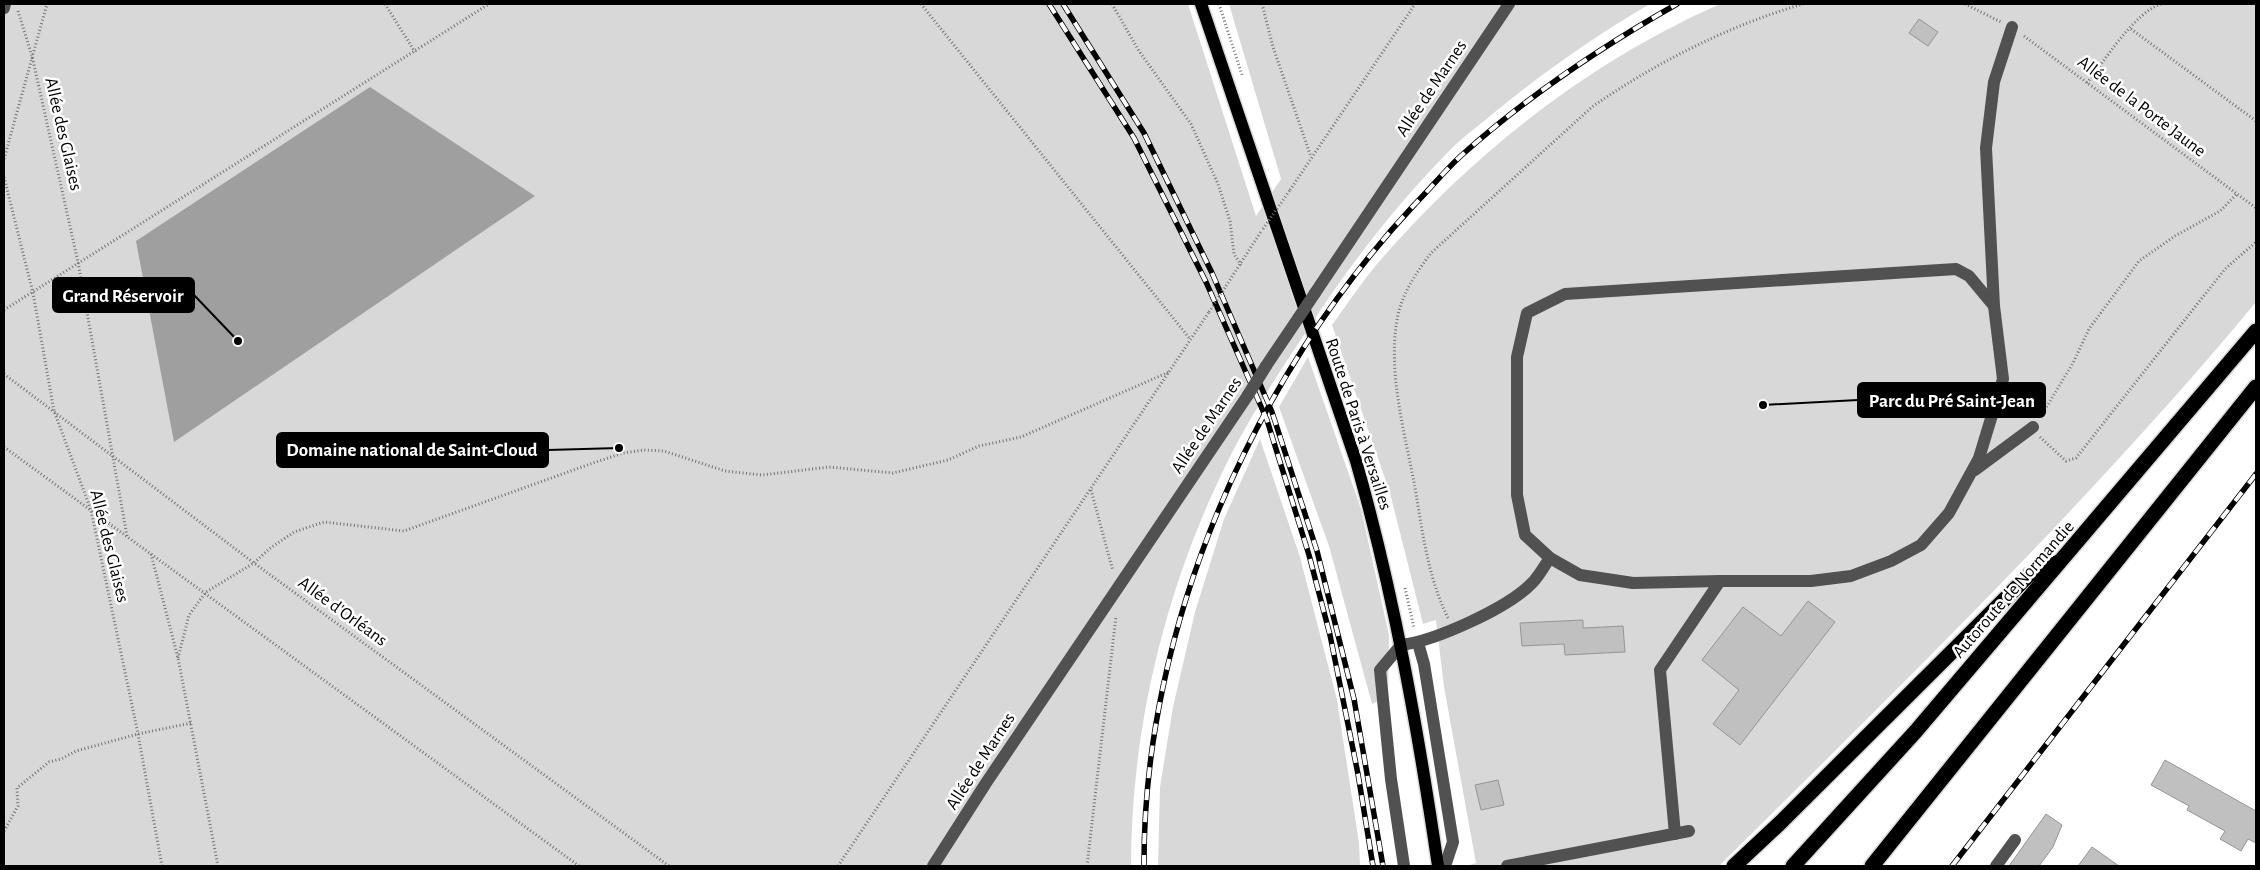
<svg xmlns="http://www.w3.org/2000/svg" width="2260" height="870" font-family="'Alegreya Sans',sans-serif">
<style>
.green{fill:#d8d8d8}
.water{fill:#9f9f9f}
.building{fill:#c0c0c0;stroke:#959595}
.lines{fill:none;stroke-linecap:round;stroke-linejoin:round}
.major-casing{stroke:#dbdbdb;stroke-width:15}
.highway-casing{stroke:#dbdbdb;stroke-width:18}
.path{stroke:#737373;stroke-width:3;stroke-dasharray:1 2.5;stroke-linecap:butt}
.minor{stroke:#515151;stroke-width:12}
.major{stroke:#000;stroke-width:12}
.highway{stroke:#000;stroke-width:15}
.rail-casing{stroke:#000;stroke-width:5.5}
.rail{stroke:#fff;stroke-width:4;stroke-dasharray:11;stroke-linecap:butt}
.path-bridge{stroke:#737373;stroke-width:3;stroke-dasharray:1 2.5;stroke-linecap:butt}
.minor-bridge{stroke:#515151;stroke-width:12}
.labels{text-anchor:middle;stroke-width:5;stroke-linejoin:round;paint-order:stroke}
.street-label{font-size:18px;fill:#000;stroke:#fff}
.leader{fill:none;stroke:#000;stroke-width:2}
.callout-dot{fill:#000;stroke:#fff;stroke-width:2}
.callout{fill:#000;stroke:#000;stroke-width:2}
.callout-label{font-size:19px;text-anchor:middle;font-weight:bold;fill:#fff}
</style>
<rect width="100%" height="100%" fill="#fff"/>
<g class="green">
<path d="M4 4H1188L1256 216 1281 179 1229 4H1650C1593 37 1541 74 1490 116 1477 127 1462 138 1450 150 1395 206 1348 267 1306 332 1276 377 1245 424 1222 473 1164 594 1131 732 1131 866H4Z"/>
<path d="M1720 4H2256V302C2090 502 1903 683 1719 866H1466L1476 863 1444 687 1436 620 1423 624 1390 493 1332 325C1349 302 1365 277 1384 256 1477 150 1591 61 1720 4Z"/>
<polygon points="1308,357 1361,509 1389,635 1388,696 1372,704 1329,546 1279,407"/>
<polygon points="1260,439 1300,557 1337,700 1359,843 1360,866 1158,866 1160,787 1173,707 1195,612 1224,519"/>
</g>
<polygon class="water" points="370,87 535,196 174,442 136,241"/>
<g class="building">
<polygon points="1919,19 1938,32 1928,46 1909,33"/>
<polygon points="1808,601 1835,622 1740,745 1713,724 1739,690 1702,660 1743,607 1781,636"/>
<polygon points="1583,620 1583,628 1623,626 1625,652 1565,655 1564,644 1522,646 1520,623"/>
<polygon points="2165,760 2256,811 2256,843 2248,839 2241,851 2220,839 2225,831 2187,810 2189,806 2151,785"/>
<polygon points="1498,780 1504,805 1481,810 1475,785"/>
<polygon points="2046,814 2062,825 2053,847 2039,866 2009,866"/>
<polygon points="2092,847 2119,866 2078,866"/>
</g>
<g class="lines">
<g class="major-casing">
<path id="major" d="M1201 4 1356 461C1394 594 1418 730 1438 866"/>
</g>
<g class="highway-casing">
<g id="highway">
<polyline points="1734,866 1780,823 2029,575 2059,562"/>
<polyline points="1793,866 1916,731 2256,331"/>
<polyline points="1872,866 2256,387"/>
</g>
</g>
<g class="path">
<polyline points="385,4 415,52"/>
<polyline points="921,4 1190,339"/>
<polyline points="1112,4 1139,51 1191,124 1218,184 1230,221 1234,254 1241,265"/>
<polyline points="1219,4 1242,75"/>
<polyline points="1262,4 1273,47 1311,157"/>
<polyline points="1965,4 2001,22"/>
<polyline points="18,11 32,56 78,262 127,536"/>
<polyline points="2131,29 2256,121"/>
<polyline points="2024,36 2256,208"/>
<path d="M2087 83C2105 60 2135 12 2161 4"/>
<polyline points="4,159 47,4"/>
<polyline points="4,177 33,293 54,411 91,510 138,734 162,866"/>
<polyline points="1290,190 1415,4"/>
<polyline points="1226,286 1262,230"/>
<polyline points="4,310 489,4"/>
<polyline points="4,374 254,563 669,866"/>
<polyline points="2041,416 2073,363 2089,329 2139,261 2175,236 2220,211 2237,194"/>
<polyline points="2040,437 2066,461 2076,458 2225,269 2256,242"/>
<polyline points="4,447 579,866"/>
<polyline points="1091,490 1113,571"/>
<polyline points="151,554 178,658 218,866"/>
<polyline points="1405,588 1414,628"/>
<path d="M1448 618C1427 576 1422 527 1414 482 1404 431 1388 371 1397 320 1401 295 1416 273 1431 253L1592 107C1655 63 1730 25 1803 4"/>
<polyline points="178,658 189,615 206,592 254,563 269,549 294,532 324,522 404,531 593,463 623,453 644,450 664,451 725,471 762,475 829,467 893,473 948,460 979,446 1021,437 1169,372"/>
<polyline points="4,831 18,806 17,788 49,762 61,759 76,751 138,734 191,723"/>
<polyline points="838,866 1209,312"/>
<polyline points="1087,866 1116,616"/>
</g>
<g class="minor">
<polyline points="4,8 5,4"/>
<polygon points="1956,269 1969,276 1994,306 2003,379 1979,458 1949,513 1921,545 1891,561 1851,576 1811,581 1720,581 1633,583 1580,575 1550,558 1525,535 1517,495 1517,357 1527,313 1565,294"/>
<polyline points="1315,293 1509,4"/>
<polyline points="1994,306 1986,148 1994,82 2012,27"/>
<polyline points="1266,366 1299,317"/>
<polyline points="1975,470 2033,427"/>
<polyline points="1418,643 1424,664 1453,842 1445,866"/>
<polyline points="1675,834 1660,670 1720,581"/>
<polyline points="933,866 986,783 1248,395"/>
<path d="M1404 866 1391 779 1380 670 1401 645C1435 641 1508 608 1532 583 1539 576 1544 566 1550 558"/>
<polyline points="1507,866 1689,831"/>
<polyline points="1996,866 2015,840"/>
</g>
<use href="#major" class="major"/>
<use href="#highway" class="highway"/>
<g class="rail-casing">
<g id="rail">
<polyline points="1049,4 1134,138 1206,282 1267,420 1309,555 1330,635 1358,774 1373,866"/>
<polyline points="1063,4 1144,133 1212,273 1272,412 1317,551 1354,699 1383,866"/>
<path d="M1144 866C1143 627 1253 377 1415 204 1431 188 1446 169 1463 154 1529 95 1601 47 1677 4"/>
<polyline points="1952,866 2256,474"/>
</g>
</g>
<use href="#rail" class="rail"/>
<g class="path-bridge">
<polyline points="1263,229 1290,190"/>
<polyline points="1209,312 1226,286"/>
</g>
<g class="minor-bridge">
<polyline points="1299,317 1315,293"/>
<polyline points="1248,395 1266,366"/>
</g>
</g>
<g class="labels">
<g class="street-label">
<text transform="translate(1431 88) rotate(-56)" y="6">Allée de Marnes</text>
<text transform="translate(2142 106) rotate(37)" y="6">Allée de la Porte Jaune</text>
<text transform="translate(64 134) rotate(77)" y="6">Allée des Glaises</text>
<text transform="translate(1359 424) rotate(72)" y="6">Route de Paris à Versailles</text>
<text transform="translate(1206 425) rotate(-56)" y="6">Allée de Marnes</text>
<text transform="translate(110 546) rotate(76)" y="6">Allée des Glaises</text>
<text transform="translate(2013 589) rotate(-49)" y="6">Autoroute de Normandie</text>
<text transform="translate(343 611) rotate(36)" y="6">Allée d'Orléans</text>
<text transform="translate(980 761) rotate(-57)" y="6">Allée de Marnes</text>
</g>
</g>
<path class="leader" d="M238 341L194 295M1763 405L1858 400M619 448L548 450"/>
<g class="callout-dot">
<circle cx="238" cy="341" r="5"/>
<circle cx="1763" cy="405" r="5"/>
<circle cx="619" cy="448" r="5"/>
</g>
<g class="callout">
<rect x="53" y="278" width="141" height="34" rx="5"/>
<rect x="1858" y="383" width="187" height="34" rx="5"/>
<rect x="277" y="433" width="271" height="34" rx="5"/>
</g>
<g class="callout-label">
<text x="123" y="302">Grand Réservoir</text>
<text x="1952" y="407">Parc du Pré Saint-Jean</text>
<text x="412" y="456">Domaine national de Saint-Cloud</text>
</g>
<rect width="2260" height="870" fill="none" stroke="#000000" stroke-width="10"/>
</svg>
